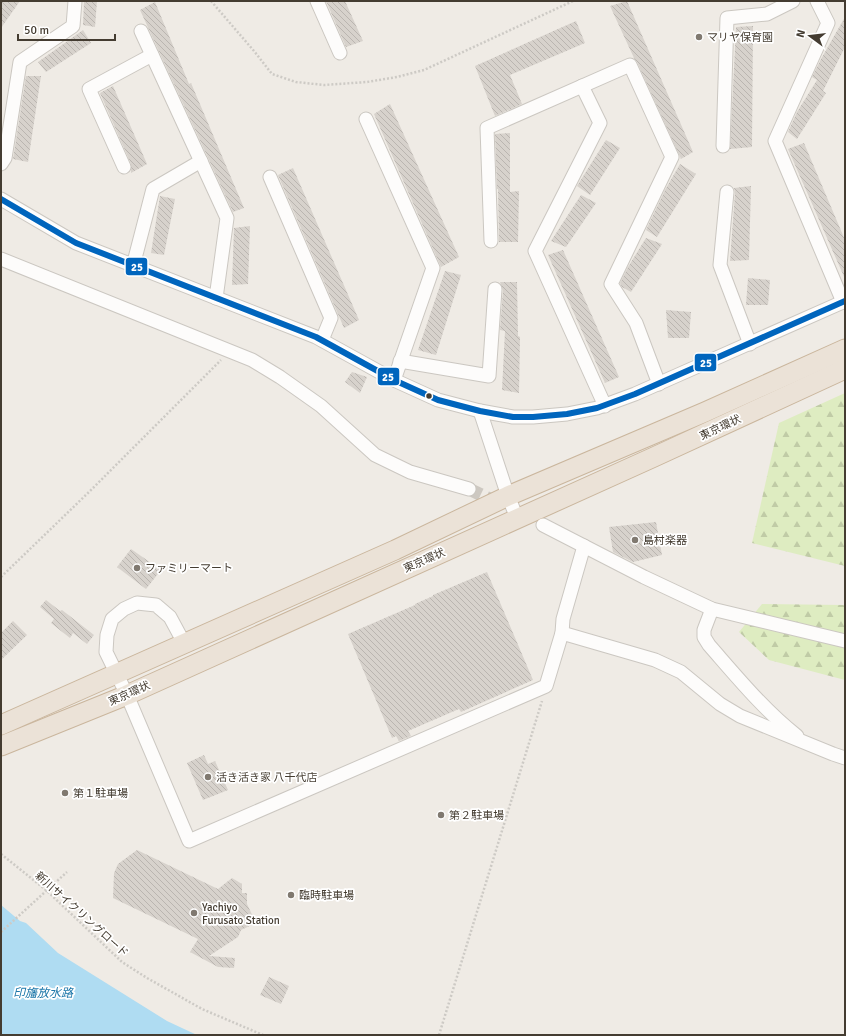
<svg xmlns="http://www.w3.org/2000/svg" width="846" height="1036" font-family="Signika,'Noto Sans JP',sans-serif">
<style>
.forest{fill:url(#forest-firs)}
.water{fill:#afdcf2}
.building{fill:url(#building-back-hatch)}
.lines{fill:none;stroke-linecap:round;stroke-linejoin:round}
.minor-tunnel{stroke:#cdc8c1;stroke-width:13;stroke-dasharray:13 6;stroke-linecap:butt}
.minor-casing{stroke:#cbc7c1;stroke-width:15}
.highway-casing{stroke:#cab69d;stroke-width:21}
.path{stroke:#cdcac5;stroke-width:2.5;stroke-dasharray:2 2;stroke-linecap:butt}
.minor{stroke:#fdfcfb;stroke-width:13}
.highway{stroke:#ebe2d7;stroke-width:19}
.bus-1-casing{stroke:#fff;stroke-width:9}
.bus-1{stroke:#0065bd;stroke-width:6}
.poi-dot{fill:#807970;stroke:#fff;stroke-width:1.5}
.bus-dot{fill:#443c31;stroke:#fff;stroke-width:1.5}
.labels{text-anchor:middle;stroke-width:3.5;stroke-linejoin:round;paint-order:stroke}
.poi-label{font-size:11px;fill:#443c31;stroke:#fff;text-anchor:start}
.street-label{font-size:11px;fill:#443c31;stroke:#fff}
.water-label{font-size:12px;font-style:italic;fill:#1e78aa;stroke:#fff}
.line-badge{stroke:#fff;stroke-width:1.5}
.badge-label{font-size:11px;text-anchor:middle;font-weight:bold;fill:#fff}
</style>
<defs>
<pattern id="forest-firs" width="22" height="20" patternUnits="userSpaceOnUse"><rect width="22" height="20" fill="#deecc1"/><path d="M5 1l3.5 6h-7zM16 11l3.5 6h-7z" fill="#c0cba6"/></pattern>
<pattern id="building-back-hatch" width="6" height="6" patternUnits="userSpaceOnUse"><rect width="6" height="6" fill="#d7d2cc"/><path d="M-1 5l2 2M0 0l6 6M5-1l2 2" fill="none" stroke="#bab5b0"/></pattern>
</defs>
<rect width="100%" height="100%" fill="#efebe5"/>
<g class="forest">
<polygon points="845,393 845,566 752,543 779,423"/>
<polygon points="762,604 845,605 845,680 769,660 739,632"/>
</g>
<polygon class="water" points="1,905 20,921 26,923 58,953 167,1021 197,1035 1,1035"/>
<g class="building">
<polygon points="1,1 20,1 1,28"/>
<polygon points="84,1 97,1 95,27 83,25"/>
<polygon points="326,1 345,1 363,41 346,47"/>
<polygon points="627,1 693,152 681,159 637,62 634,58 610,6"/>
<polygon points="155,2 189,84 191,83 244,208 233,212 140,10"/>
<polygon points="845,17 845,47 823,91 826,93 797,139 788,132 797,112 817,80 812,77 821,59"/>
<polygon points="576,21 585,43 510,75 522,104 495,116 475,66"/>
<polygon points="753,26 752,147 730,149 736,27"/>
<polygon points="83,30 91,43 46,72 38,62"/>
<polygon points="26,76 41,76 28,162 13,159"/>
<polygon points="113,86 147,164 131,173 131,164 100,93"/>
<polygon points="390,104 459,257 441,267 374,114"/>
<polygon points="510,133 510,192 519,191 518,242 499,242 498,189 497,189 495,134"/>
<polygon points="606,140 620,148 590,195 577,186"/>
<polygon points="804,143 845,240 845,279 788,149"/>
<polygon points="680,164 696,174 657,237 646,230 665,190"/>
<polygon points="293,168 359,320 344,328 278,175"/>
<polygon points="751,186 749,260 730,261 735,193 734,188"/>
<polygon points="581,195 596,203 566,247 551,241"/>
<polygon points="160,196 175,199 164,255 151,253"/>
<polygon points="250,226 248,284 232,285 234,228"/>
<polygon points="646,238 662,244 631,292 622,287 620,283 628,267"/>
<polygon points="563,250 619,377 605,383 548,255"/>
<polygon points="445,271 461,275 436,355 418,350"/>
<polygon points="748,278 770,280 768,305 746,305"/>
<polygon points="500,282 517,282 518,336 520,337 519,393 502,390 505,331 500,330 503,290"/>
<polygon points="666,310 691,312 689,338 668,338"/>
<polygon points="352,372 367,377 360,393 345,382"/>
<polygon points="656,522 662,555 633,562 613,552 609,527"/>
<polygon points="131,549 161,570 146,589 117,567"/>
<polygon points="487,572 533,680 461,712 459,709 408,731 411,736 399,741 396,736 392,738 348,634 415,605 415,604 433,596 433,595"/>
<polygon points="46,600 60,611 62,610 94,635 87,644 73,633 70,638 51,623 54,619 40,607"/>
<polygon points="13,621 27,635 1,660 1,633"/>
<polygon points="204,755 208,764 215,761 228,790 203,800 187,763"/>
<polygon points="137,850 218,889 232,878 242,884 242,893 247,893 247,904 256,923 241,930 238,937 209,956 235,958 234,968 218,967 190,952 198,939 113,898 114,873 118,864"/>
<polygon points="269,977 289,986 281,1004 260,995"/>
</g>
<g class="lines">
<polyline class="minor-tunnel" points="469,489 500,504"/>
<g class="minor-casing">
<g id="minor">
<polyline points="317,1 340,53"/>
<polyline points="817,1 828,23 775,141 843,302"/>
<polyline points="141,31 227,218 216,298"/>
<polyline points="582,86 600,123 535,251 605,406"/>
<polyline points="366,119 433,268 394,380"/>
<polyline points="723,146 727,18 767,14 793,1"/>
<polyline points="1,164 5,158 20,62 73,26 75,1"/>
<polyline points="124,167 89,89 152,55"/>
<polyline points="270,177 331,318 322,340"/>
<polyline points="727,192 720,265 750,344"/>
<polyline points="1,199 76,243 316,337 394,380 438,400 480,411 513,417 533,417 567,414 597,408 635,394 845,301"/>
<polyline points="491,241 487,128 630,65 672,157 611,284 636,323 659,384"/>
<polyline points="1,259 252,360 280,377 321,406 375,455 410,472 469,489"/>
<polyline points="133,266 153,189 201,161"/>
<polyline points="400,361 489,376 495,289"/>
<polyline points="480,411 508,496 517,518"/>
<polyline points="543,525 644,577 712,609 845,641"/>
<path d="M712 609 704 630V637L709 645C737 677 764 710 797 736"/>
<polyline points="562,633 655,660 681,672 720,704 740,716 833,754 845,758"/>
<polyline points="184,643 170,617 156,605 137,603 124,609 112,619 107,635 106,652 127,695 189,841 546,686 562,633 563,619 584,546"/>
</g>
</g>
<g class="highway-casing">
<g id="highway">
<polyline points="1,725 395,550 508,496 705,412 845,349"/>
<polyline points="1,746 127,695 654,457 845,369"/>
</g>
</g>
<g class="path">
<polyline points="211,1 254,51 272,74 296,82 324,85 367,82 397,77 424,70 573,1"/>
<polyline points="1,577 89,492 221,360"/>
<polyline points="1,854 46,890 122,962 147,978 202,1009 263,1035"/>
<polyline points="1,932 67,872"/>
<polyline points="439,1035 542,701"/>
</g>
<use href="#minor" class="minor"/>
<use href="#highway" class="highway"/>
<g class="bus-1-casing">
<polyline id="bus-1" points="1,199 76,243 316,337 394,380 438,400 480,411 513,417 533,417 567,414 597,408 635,394 845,301"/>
</g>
<use href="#bus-1" class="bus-1"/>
</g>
<g class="poi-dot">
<circle cx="699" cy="37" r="4"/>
<circle cx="635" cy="540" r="4"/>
<circle cx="137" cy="568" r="4"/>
<circle cx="208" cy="777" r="4"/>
<circle cx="65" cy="793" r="4"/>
<circle cx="441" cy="815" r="4"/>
<circle cx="291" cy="895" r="4"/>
<circle cx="194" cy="913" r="4"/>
</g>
<circle class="bus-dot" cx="429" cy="396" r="3.5"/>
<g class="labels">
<g class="poi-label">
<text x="707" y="41">マリヤ保育園</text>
<text x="643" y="544">島村楽器</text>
<text x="145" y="572">ファミリーマート</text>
<text x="216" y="781">活き活き家 八千代店</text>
<text x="73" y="797">第１駐車場</text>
<text x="449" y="819">第２駐車場</text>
<text x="299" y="899">臨時駐車場</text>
<text x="202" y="911">Yachiyo<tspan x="202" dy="13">Furusato Station</tspan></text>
</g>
<g class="street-label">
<text transform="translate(720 427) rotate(-25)" y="4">東京環状</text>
<text transform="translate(424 560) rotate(-24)" y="4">東京環状</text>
<text transform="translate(129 693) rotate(-24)" y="4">東京環状</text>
<text transform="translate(82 914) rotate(42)" y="4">新川サイクリングロード</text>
</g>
<g class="water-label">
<text x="43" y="997">印旛放水路</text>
</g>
</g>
<g class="line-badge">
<rect x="125" y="257" width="23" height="19" rx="4" fill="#0065bd"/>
<rect x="694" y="353" width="23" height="19" rx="4" fill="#0065bd"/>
<rect x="377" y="367" width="23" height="19" rx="4" fill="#0065bd"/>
</g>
<g class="badge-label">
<text x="137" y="271">25</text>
<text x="706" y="367">25</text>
<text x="388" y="381">25</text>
</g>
<rect width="846" height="1036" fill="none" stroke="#443c31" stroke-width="4"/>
<g transform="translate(810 36) rotate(285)" stroke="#ffffff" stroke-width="3" paint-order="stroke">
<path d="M0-3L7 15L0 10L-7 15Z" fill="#443c31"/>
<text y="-6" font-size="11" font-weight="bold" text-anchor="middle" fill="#443c31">N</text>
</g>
<path d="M18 34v6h97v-6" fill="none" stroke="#443c31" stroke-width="2"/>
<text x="24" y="34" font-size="12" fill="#443c31" stroke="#ffffff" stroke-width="3" paint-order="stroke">50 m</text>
</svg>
